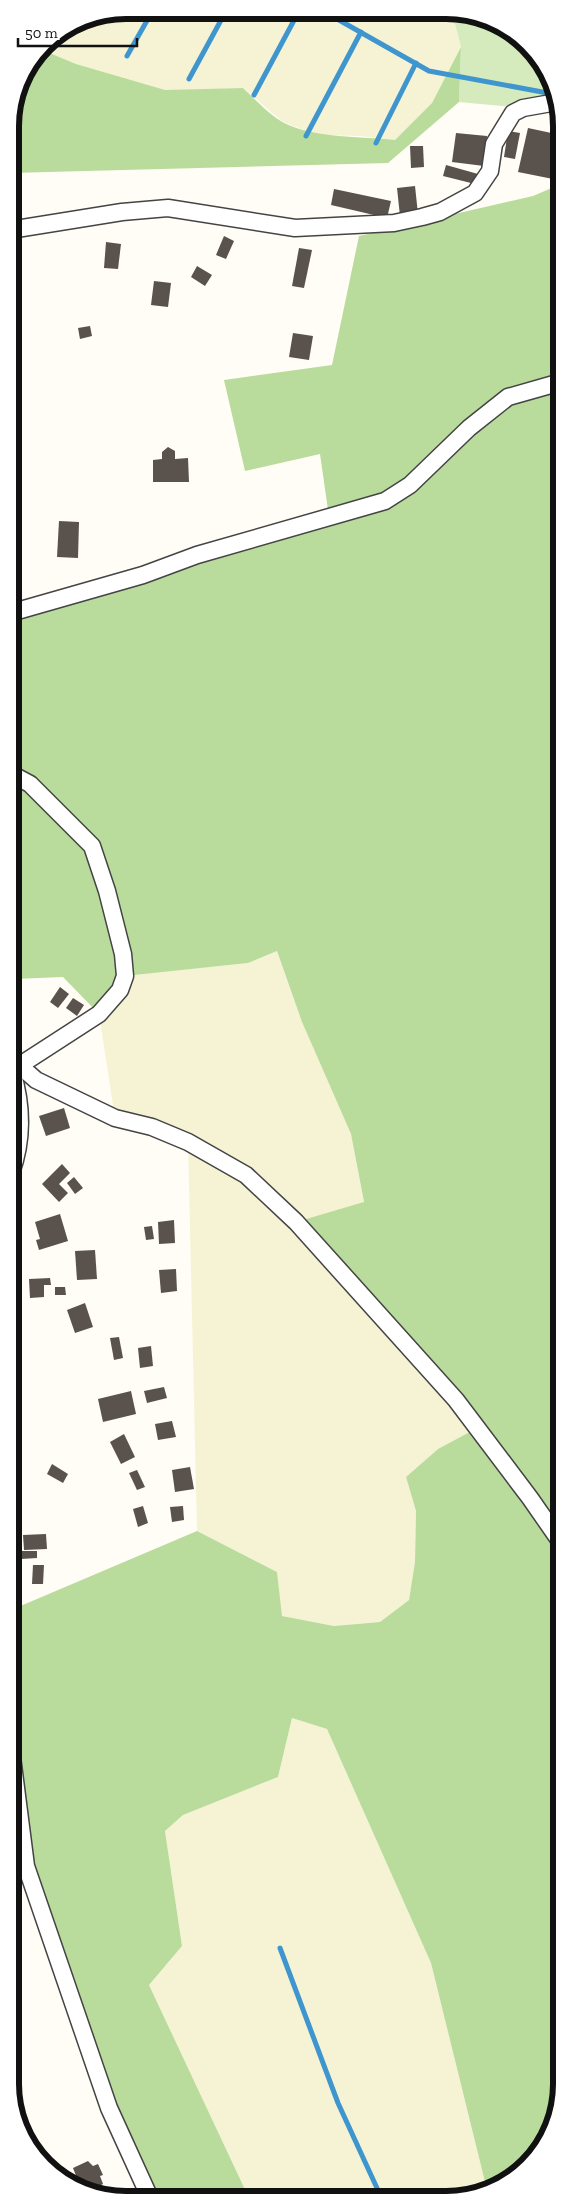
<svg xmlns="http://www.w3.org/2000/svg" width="572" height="2210" font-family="'Zilla Slab',serif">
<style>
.farmland{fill:#f6f3d4}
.green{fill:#d5ebbd}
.forest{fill:#b9dc9c}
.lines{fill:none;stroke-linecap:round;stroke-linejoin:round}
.stream{stroke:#3f96cf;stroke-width:5}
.building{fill:#5a524d}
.street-casing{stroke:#444;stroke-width:19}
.street{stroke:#fff;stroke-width:16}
.rim{fill:none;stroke:#111;stroke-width:6}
</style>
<rect width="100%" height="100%" fill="#fffdf5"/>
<g class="farmland">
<polygon points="126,10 441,12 455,24 461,47 432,103 395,140 360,136 317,135 283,122 243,88 165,91 76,64 40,49 44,44 82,19"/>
<polygon points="277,951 302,1022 351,1134 364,1203 296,1222 477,1428 438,1449 406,1477 416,1511 415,1562 409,1600 380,1622 334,1626 281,1616 277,1572 197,1531 188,1142 115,1118 99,1014 125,976 248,963"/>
<polygon points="292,1718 327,1729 431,1963 487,2190 462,2199 249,2198 149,1985 182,1946 165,1831 183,1815 278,1777"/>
</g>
<polygon class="green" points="441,12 469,12 528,44 557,102 523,108 459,102 461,47 455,24"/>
<g class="forest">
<path d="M461 47 459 102 388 163 10 173V118L22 75 40 49 76 64 165 90 243 88C255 99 269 115 284 123 318 139 359 136 395 140L432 103Z"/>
<polygon points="561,184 562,2092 533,2161 504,2185 487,2190 431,1963 327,1729 292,1718 278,1777 183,1815 165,1831 182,1946 149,1985 249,2198 150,2198 26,1866 11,1749 11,1610 197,1531 277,1572 282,1616 334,1626 380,1622 409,1600 415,1562 416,1511 406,1477 438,1449 477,1428 296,1222 364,1202 351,1134 302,1022 277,951 248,963 125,976 99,1014 63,977 14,979 11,977 10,613 329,517 320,454 245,471 224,380 332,365 359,236 533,196"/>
</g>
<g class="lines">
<g class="stream">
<polyline points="323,11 429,71 553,94"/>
<polyline points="66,32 69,27"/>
<polyline points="127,56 153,10"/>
<polyline points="189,79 226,11"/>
<polyline points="254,95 299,11"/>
<polyline points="306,136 361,32"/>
<polyline points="376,143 416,63"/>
<polyline points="280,1948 338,2103 382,2199"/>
</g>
</g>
<g class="building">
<polygon points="528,128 556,134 551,160 561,162 558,180 518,172"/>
<polygon points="508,131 520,133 515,159 504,157"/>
<polygon points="456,133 487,136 484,166 452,162"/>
<polygon points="410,146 423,146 424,167 411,168"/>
<polygon points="446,165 478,174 475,184 443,176"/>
<polygon points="415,186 418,214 400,216 397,188"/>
<polygon points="334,189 391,201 387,218 331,205"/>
<polygon points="224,236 234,241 226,259 216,255"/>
<polygon points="106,242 121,244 118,269 104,268"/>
<polygon points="299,248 312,250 304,288 292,286"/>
<polygon points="197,266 212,275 205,286 191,277"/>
<polygon points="154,281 171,283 168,307 151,305"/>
<polygon points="90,326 92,336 80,339 78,328"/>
<polygon points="293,333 313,336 309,360 289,357"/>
<polygon points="168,447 175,451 175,459 188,458 189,482 153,482 153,460 162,459 162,452"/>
<polygon points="59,521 79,522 78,558 57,557"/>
<polygon points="10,558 21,559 17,584 10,583"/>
<polygon points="60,987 69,994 58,1008 50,1002"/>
<polygon points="73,998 84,1005 77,1016 66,1008"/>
<polygon points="64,1108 70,1128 46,1136 39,1116"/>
<polygon points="62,1164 70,1173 59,1184 68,1193 59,1202 42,1184"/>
<polygon points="74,1177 83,1188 75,1194 67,1183"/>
<polygon points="60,1214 68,1241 39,1250 36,1240 40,1239 35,1222"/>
<polygon points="174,1220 175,1243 159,1244 158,1222"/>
<polygon points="152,1226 154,1239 146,1240 144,1227"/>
<polygon points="95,1250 97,1279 77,1280 75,1251"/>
<polygon points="176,1269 177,1291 161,1293 159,1270"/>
<polygon points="50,1278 51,1285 44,1285 44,1297 30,1298 29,1279"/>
<polygon points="55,1287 65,1287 66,1295 55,1295"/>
<polygon points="85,1303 93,1327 75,1333 67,1310"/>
<polygon points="119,1337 123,1358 114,1360 110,1338"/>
<polygon points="151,1346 153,1366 140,1368 138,1348"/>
<polygon points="164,1387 167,1398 147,1403 144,1391"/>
<polygon points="131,1391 136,1414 103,1422 98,1399"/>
<polygon points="172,1421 176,1437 158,1440 155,1424"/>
<polygon points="124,1434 135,1457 121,1464 110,1442"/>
<polygon points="52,1464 68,1474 63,1483 47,1474"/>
<polygon points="190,1467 194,1489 175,1492 172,1470"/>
<polygon points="137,1470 145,1487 137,1490 129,1473"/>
<polygon points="143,1506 148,1523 138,1527 133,1509"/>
<polygon points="183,1506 184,1520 172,1522 170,1507"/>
<polygon points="46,1534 47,1549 24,1550 23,1535"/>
<polygon points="21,1551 37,1551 37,1558 21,1559"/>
<polygon points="33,1565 44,1565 43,1584 32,1584"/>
<polygon points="88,2161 93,2166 98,2164 103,2175 100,2176 103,2184 90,2191 80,2186 73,2168"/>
</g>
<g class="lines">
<g class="street-casing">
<g id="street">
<polyline points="10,230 122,212 168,208 295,228 394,223 422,217 440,212 475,193 490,171 494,144 513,113 523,108 557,102"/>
<polyline points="10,613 143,575 197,555 385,501 410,485 469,428 508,397 561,382"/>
<polyline points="10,776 15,776 30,784 92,846 107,891 123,954 125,976 120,990 99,1014 11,1071"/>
<polyline points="20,1066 36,1080 115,1118 152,1127 188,1142 246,1175 296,1222 456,1400 530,1498 562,1544"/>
<path d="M11 1173C23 1140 22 1104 12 1071"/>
<polyline points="11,1749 26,1866 109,2108 150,2198"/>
</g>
</g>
<use href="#street" class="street"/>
</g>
<path d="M0 0H572V2210H0ZM126 19H446A107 107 0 0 1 553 126V2084A107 107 0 0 1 446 2191H126A107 107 0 0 1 19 2084V126A107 107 0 0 1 126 19Z" fill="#fff" fill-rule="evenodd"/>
<path class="rim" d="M126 19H446A107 107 0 0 1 553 126V2084A107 107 0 0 1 446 2191H126A107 107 0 0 1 19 2084V126A107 107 0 0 1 126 19Z"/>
<path d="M18 38v8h119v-8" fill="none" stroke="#111111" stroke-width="2.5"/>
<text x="25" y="38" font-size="15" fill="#111111" stroke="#ffffff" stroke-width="4" paint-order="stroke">50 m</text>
</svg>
